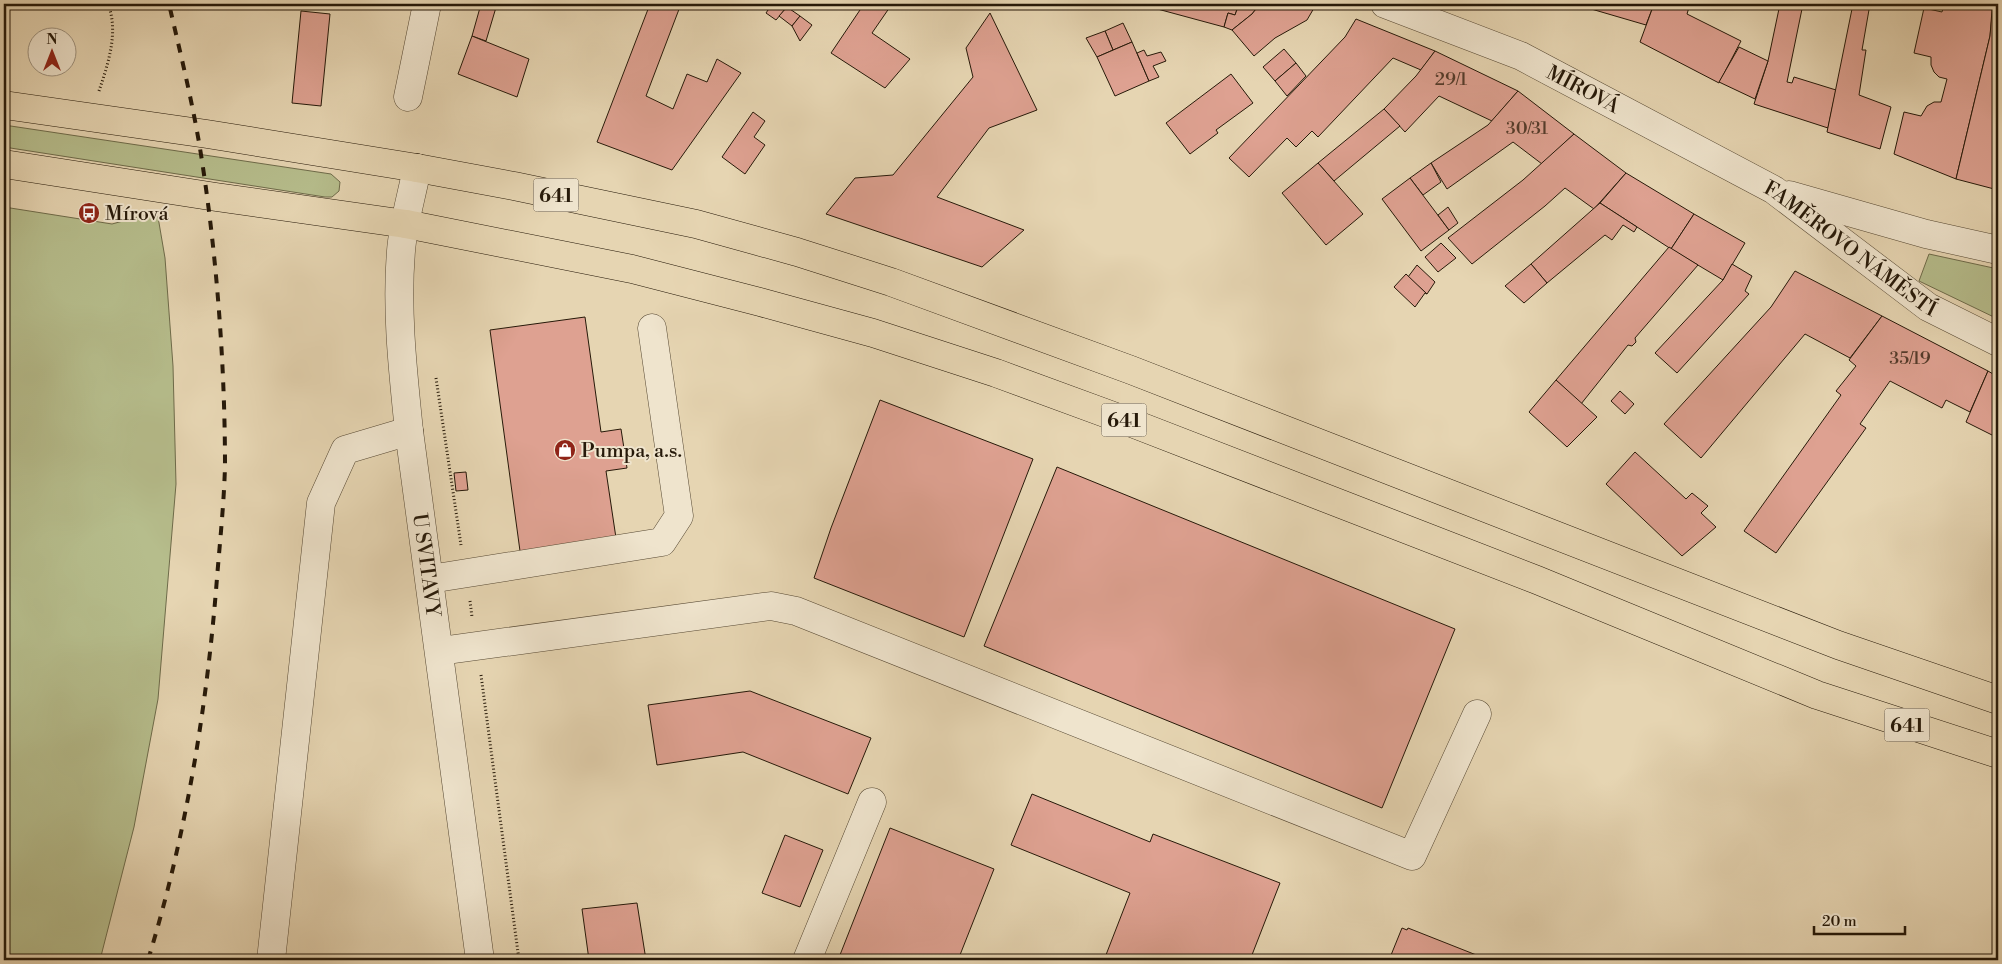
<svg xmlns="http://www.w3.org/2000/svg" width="2002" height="964" font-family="'Libre Bodoni',serif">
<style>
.green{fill:#b6bd8c;stroke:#6e6b4a}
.building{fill:#dea191;stroke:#261909}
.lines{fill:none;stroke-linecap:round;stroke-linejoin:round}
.minor-casing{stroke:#564833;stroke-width:29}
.major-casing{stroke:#261909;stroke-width:29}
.highway-casing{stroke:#261909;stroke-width:29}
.path{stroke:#261909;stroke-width:3;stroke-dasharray:1 2.5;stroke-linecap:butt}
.minor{stroke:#efe4cd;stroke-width:28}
.major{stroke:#e6d5b2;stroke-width:28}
.highway{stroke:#e6d5b2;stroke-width:28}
.rail{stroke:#261909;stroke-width:4;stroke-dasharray:9 9;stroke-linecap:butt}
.labels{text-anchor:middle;stroke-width:4;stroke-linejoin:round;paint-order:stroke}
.number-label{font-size:18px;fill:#543b2b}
.shield{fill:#efe4cd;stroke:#625644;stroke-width:1}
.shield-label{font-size:19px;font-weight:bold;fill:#261909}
.street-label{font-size:20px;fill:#261909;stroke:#efe4cd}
.poi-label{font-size:20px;fill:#261909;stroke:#efe4cd;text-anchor:start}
</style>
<rect width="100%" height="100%" fill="#e6d5b2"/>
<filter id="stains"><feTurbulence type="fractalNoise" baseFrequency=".004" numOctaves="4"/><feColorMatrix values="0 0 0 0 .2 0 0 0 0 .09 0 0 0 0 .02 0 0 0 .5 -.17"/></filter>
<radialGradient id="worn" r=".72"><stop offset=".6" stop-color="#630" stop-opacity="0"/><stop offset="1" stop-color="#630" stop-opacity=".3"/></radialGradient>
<g class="green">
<polygon points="4,125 331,174 340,182 339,191 332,197 325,197 4,147"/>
<polygon points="4,207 112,224 145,215 158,217 165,258 173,366 176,484 158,699 134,827 100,960 4,960"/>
<polygon points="1929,254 1998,269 1998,319 1919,281"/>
</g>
<g class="building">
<polygon points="303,4 334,4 333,7"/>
<polygon points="481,4 497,4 486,41 472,36"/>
<polygon points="650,4 681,4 646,96 673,109 687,74 707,82 717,59 741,73 672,170 597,142"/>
<polygon points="772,4 783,4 787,7 776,20 766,13"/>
<polygon points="864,4 892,4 872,33 910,59 885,88 831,53"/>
<polygon points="1139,4 1239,4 1235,15 1228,13 1224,27"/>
<polygon points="1239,4 1260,4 1252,14 1232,30 1224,27 1228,13 1235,15"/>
<polygon points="1260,4 1299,4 1314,8 1307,20 1275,38 1254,56 1232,30 1252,14"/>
<polygon points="1581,4 1654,4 1646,25 1581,6"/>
<polygon points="1654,4 1690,4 1687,14 1741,41 1719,83 1640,42"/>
<polygon points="1780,4 1803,4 1787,82 1792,83 1794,77 1836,90 1828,128 1754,104 1768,61"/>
<polygon points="1853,4 1870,4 1862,50 1866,50 1859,95 1891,107 1880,149 1827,132"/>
<polygon points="1944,4 1984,4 1993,6 1990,36 1956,179 1894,154 1904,112 1921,116 1927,106 1934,102 1941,102 1947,79 1939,77 1934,72 1931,65 1931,57 1914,53 1924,8 1942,12"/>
<polygon points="787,7 800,16 792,26 779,16"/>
<polygon points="1992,10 1998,11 1998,190 1956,179 1990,36"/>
<polygon points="301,11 330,14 321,106 292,103"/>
<polygon points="990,13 1037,110 989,128 937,197 1024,230 982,267 826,214 855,178 893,175 973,77 966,48"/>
<polygon points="800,16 812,25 800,41 792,26"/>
<polygon points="1356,19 1435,51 1421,70 1393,58 1318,137 1312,131 1296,147 1287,138 1249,177 1229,158 1345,37"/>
<polygon points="1123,23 1132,42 1113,50 1105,31"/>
<polygon points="1105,31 1113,50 1097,57 1086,38"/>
<polygon points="472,36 529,59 517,97 458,74"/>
<polygon points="1132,42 1149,81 1115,96 1097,57"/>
<polygon points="1739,47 1768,61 1755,99 1719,82"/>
<polygon points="1284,49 1296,63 1275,81 1263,67"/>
<polygon points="1144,50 1147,56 1161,52 1166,61 1153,66 1159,77 1149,81 1137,53"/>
<polygon points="1435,51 1518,91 1492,121 1439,96 1405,132 1384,109 1416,76"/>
<polygon points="1296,63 1306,76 1287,96 1275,81"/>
<polygon points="1231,74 1253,103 1216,130 1218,133 1190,154 1166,123"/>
<polygon points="1518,91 1574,134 1542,164 1513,142 1447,189 1431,163 1488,125"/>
<polygon points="1384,109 1400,126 1334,181 1318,163"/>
<polygon points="753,112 765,121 754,137 765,145 745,174 722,157"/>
<polygon points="1574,134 1626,173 1594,209 1565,188 1545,206 1472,264 1448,238 1523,180"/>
<polygon points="1318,163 1363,214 1326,245 1282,193"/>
<polygon points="1431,163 1441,182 1423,195 1410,178"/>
<polygon points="1626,173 1694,214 1671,249 1600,203"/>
<polygon points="1410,178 1449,230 1421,251 1382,199"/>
<polygon points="1600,203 1637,227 1634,232 1623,225 1612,240 1605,235 1547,283 1531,264"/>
<polygon points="1448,207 1458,223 1449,230 1438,215"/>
<polygon points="1694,214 1745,243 1723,280 1671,249"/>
<polygon points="1441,243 1456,258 1438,272 1425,257"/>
<polygon points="1669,247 1698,265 1635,338 1636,342 1632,346 1628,345 1581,404 1556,380"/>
<polygon points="1531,264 1547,283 1524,303 1505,286"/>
<polygon points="1732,264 1752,276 1745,291 1749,294 1677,373 1655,353 1723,280"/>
<polygon points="1417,265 1435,282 1427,294 1408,277"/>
<polygon points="1795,271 1882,316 1850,358 1805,334 1701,458 1664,424 1771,307"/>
<polygon points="1406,274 1427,294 1425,293 1415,307 1394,287"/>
<polygon points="1882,316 1988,371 1970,412 1946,400 1942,408 1890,381 1860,424 1866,428 1776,553 1744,531 1841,395 1836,391 1856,366 1849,360"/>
<polygon points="585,317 601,432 621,429 627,468 606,471 616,538 520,551 490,330"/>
<polygon points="1988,371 1998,377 1998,438 1966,422"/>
<polygon points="1556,380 1597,417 1567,447 1529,412"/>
<polygon points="1620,391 1634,404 1625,414 1611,401"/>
<polygon points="880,400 1033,459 964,637 814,578 831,528"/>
<polygon points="1635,452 1686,499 1692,493 1708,506 1701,513 1716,527 1682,556 1606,484"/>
<polygon points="1057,467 1455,629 1382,808 984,646"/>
<polygon points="466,472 468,490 456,491 454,473"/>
<polygon points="750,691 871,738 848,794 743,752 657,765 648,705"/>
<polygon points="1032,794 1150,842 1153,834 1280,883 1250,960 1104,960 1130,893 1011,845"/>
<polygon points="890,828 994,869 958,960 838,960"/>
<polygon points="785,835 823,850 800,907 762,893"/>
<polygon points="637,903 646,960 589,960 582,909"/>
<polygon points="1402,928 1407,930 1408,928 1489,960 1389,960"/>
</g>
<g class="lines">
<g class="minor-casing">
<g id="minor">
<path id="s1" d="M1385 4 1521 56 1774 190 1928 307 1998 342"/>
<polyline points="408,97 427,4"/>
<path id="s2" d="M417 168C412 195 403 224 401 251 396 311 403 372 409 431L480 960"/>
<polyline points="1789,195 1926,234 1998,250"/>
<polyline points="430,579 662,542 679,516 652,328"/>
<polyline points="440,651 771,606 796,611 1412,856 1477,714"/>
<polyline points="271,960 321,503 345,450 409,431"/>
<polyline points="807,960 872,802"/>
</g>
</g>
<g class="major-casing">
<g id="major">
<polyline points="4,105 207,134 417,168"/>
<polyline points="4,164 216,197 406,224"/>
</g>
</g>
<g class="highway-casing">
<g id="highway">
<polyline points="417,168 514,186 696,224 797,252 891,282 1131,370 1838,645 1998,700"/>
<polyline points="406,224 632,269 760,302 873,333 996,373 1124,420 1537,580 1817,695 1998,754"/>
</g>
</g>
<g class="path">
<path d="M99 91C108 64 119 32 108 4"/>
<polyline points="436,378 461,545"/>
<polyline points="470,601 472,617"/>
<polyline points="481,675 519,960"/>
</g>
<use href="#minor" class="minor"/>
<use href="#major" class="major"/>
<use href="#highway" class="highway"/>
<path class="rail" d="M148 960C186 836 207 707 217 578 220 541 224 503 225 466 225 367 217 259 202 161 194 108 181 56 169 4"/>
</g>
<defs>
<g id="bus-disc" transform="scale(1.125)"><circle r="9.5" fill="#8f2418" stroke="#efe4cd"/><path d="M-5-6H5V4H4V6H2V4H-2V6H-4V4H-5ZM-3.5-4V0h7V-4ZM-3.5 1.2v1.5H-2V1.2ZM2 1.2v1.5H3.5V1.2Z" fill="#fff"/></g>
<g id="shop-disc" transform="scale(1.125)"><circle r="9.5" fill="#8f2418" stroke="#efe4cd"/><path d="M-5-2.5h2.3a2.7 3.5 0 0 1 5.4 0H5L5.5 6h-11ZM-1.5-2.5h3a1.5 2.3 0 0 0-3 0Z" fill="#fff"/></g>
</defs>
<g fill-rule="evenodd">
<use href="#bus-disc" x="89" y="213"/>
<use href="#shop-disc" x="565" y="450"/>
</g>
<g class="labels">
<g class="number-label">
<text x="1451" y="85">29/1</text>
<text x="1527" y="134">30/31</text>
<text x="1910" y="364">35/19</text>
</g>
<g class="shield">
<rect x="533.5" y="178.5" width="45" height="33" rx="4"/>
<rect x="1101.5" y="403.5" width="45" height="33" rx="4"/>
<rect x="1884.5" y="708.5" width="45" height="33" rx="4"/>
</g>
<g class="shield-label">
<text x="556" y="202">641</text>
<text x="1124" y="427">641</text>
<text x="1907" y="732">641</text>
</g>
<g class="street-label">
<text dy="7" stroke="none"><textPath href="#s1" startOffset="216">MÍROVÁ</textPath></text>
<text dy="7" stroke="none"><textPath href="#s1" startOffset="528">FAMĚROVO NÁMĚSTÍ</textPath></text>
<text dy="7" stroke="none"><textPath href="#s2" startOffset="400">U SVITAVY</textPath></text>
</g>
<g class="poi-label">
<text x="105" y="220">Mírová</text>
<text x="581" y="457">Pumpa, a.s.</text>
</g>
</g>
<rect width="2002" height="964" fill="none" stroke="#e6d5b2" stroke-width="20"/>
<rect x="5" y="5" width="1992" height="954" fill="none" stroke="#261909" stroke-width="2.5"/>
<rect x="10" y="10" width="1982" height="944" fill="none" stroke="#261909"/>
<g transform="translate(52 52)"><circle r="24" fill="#efe4cd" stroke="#9f937f"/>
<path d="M0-4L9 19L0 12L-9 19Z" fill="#8f2418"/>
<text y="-8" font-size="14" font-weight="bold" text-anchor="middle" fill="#261909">N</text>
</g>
<path d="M1814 926v8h91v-8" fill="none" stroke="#261909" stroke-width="2.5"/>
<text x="1822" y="926" font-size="15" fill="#261909" stroke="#efe4cd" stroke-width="4" paint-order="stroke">20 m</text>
<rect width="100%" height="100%" filter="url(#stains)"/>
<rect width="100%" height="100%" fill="url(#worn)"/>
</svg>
